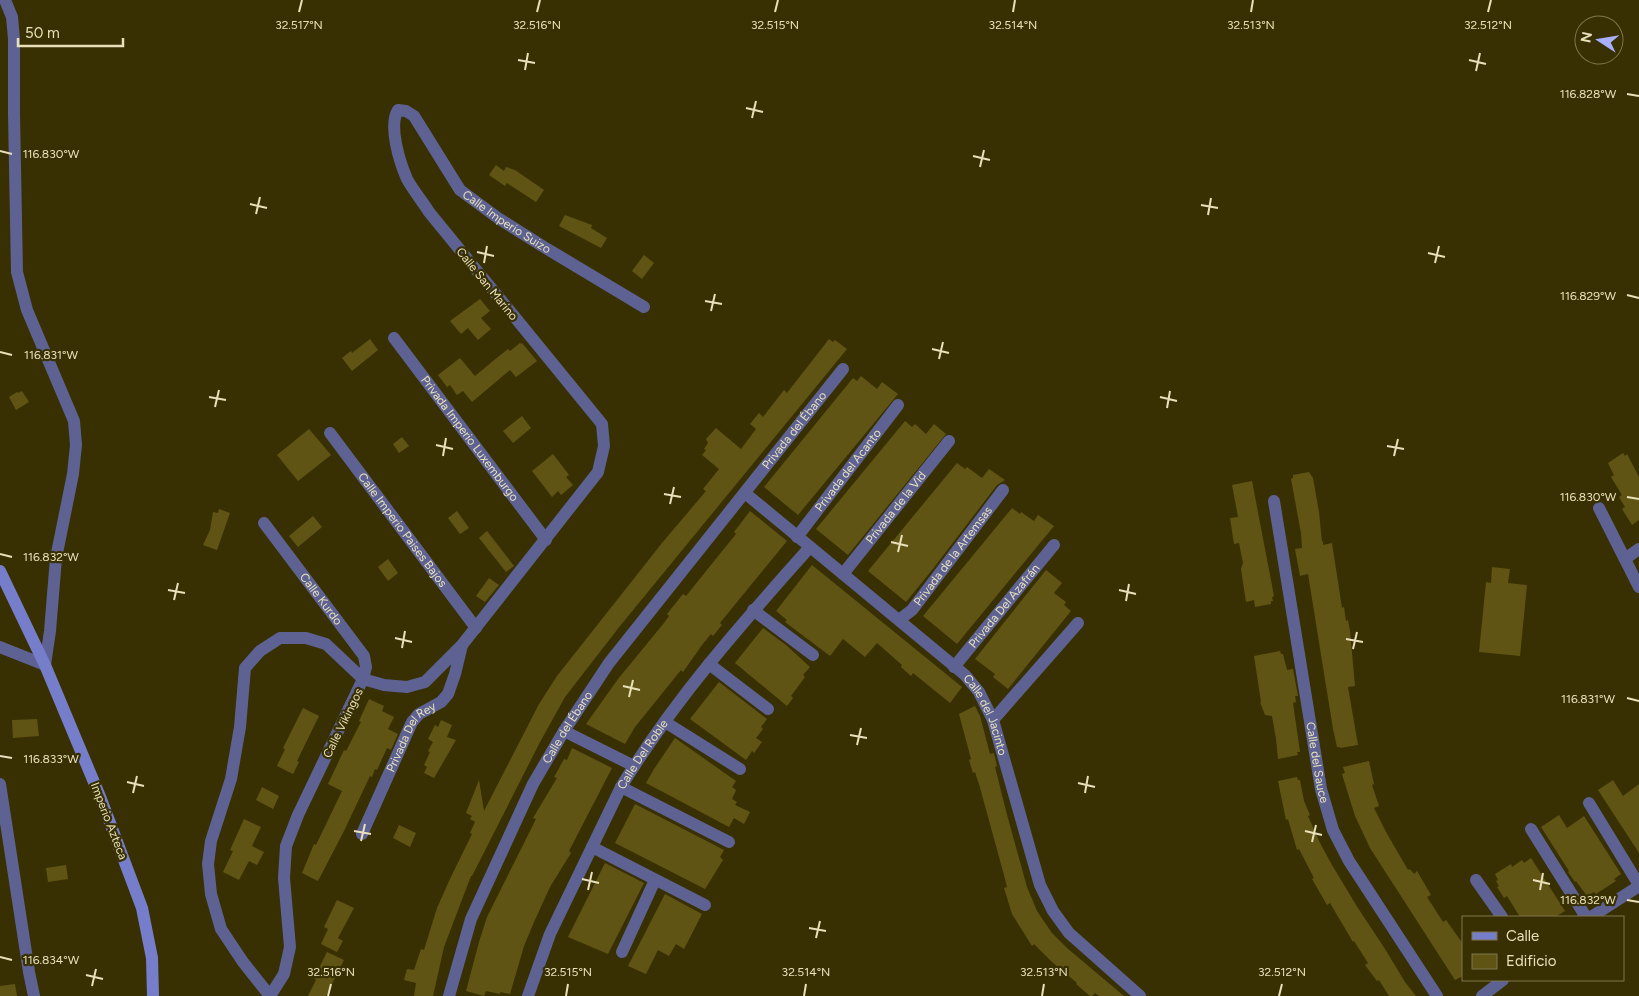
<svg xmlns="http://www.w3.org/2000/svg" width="1639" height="996" font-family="Figtree,sans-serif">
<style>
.building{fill:#605414}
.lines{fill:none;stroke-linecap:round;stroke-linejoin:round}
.street{stroke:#5d6293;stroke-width:12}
.secondary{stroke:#767dcb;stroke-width:12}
.ticks{fill:none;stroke:#e8e0ba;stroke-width:2}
.labels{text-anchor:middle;stroke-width:4.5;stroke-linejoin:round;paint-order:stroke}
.street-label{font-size:12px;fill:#e8e0ba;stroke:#383002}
.ticks-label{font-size:12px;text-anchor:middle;fill:#e8e0ba;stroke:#383002;stroke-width:4.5;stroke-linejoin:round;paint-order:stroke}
</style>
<rect width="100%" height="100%" fill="#383002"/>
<g class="building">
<polygon points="496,165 504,171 506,167 515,170 544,190 536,202 507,183 505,186 489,175"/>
<polygon points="565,215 592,225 591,228 607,238 601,248 559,226"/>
<polygon points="644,255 654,263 642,279 632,271"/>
<polygon points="480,299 490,311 481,318 491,329 478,340 468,328 461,334 450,321"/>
<polygon points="370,339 378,350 352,371 342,358 351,351 352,353"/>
<polygon points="829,339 833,342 835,340 847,349 620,626 565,697 539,744 472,876 471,876 444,947 433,996 414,996 416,983 404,980 407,969 414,970 421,949 424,950 437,908 449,881 472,834 470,833 475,822 470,819 472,816 466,813 479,780 484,811 539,704 557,676 662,543 706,491 703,489 719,469 702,455 706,450 704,449 708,443 706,439 716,428 741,449 756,429 750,424 759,413 763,417 784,390 787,393"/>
<polygon points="520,343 521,344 522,343 537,361 516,377 510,370 472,402 463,391 457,395 450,385 447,387 438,375 460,358 475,376 493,361 508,349 510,351"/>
<polygon points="861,376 877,389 882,382 898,394 798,515 764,487 853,378 857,381"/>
<polygon points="22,391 29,402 16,410 9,397 17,392 18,393"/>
<polygon points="522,416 531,428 513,443 503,431"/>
<polygon points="905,421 912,427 915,424 926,434 934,424 946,434 848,555 816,529"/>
<polygon points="309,429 331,455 298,481 277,455"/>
<polygon points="402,437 409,446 399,453 393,444"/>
<polygon points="1623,453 1625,456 1627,454 1639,477 1639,520 1632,525 1622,509 1625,507 1619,497 1622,495 1611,477 1614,475 1608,463"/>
<polygon points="553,454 569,475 566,477 573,485 561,495 558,491 552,497 532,471"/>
<polygon points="957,463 965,469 967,467 982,478 989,469 1005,480 997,485 932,570 906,602 868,571"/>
<polygon points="1309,472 1313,478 1319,512 1322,542 1323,541 1323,545 1332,543 1342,608 1344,607 1346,621 1348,620 1350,631 1355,686 1348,687 1358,745 1340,748 1340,747 1337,747 1333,729 1308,574 1300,576 1295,549 1302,548 1301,533 1291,479 1293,478 1293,475"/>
<polygon points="1252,481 1274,596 1272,597 1273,601 1271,601 1271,604 1255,607 1254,600 1246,602 1241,569 1243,563 1239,543 1234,544 1230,518 1238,517 1232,485"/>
<polygon points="1012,508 1020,514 1021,512 1034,521 1038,515 1054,526 957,644 923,616"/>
<polygon points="219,509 230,513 217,550 203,545 210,530 213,512 218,513"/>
<polygon points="457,511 469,528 460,534 448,518"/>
<polygon points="750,511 787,541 724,618 720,623 722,625 713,636 711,634 702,645 683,672 681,670 635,727 625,744 586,724 618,679 664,623 669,616 667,614 683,594 686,596 719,555 736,534 734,532"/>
<polygon points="313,516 322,527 298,547 289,536"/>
<polygon points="487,531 514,566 506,572 479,538"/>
<polygon points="388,559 398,573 388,581 378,567"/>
<polygon points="812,565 962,687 950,703 913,673 911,676 901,667 902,665 877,643 865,657 843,639 830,656 785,622 787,620 776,611"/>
<polygon points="1492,567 1510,569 1508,583 1527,585 1520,656 1479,652 1486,582 1491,583"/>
<polygon points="1046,570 1062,583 1054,593 1066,602 1064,605 1071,611 1008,689 993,677 995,674 975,659"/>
<polygon points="489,578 499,585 485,602 476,596"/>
<polygon points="763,628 786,645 810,667 803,675 805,677 791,696 793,698 787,706 735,663"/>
<polygon points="1280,651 1281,654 1283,654 1287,670 1293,669 1298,696 1295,696 1296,702 1293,703 1300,752 1297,752 1298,755 1278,759 1276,739 1272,716 1265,715 1260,702 1261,702 1254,656"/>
<polygon points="719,682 767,719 761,727 763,729 756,738 762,742 754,753 752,751 746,760 690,719"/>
<polygon points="369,699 384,706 382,711 394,717 388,729 398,734 391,750 387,748 377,770 375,769 372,777 370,776 344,831 318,881 302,873 314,844 316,845 342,791 328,784 344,750 346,751 361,722 359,721"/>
<polygon points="975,706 980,716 990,754 994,753 997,766 995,767 1006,811 1027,887 1037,911 1052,933 1067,948 1124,996 1099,996 1095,993 1092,996 1090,996 1076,984 1077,983 1051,961 1034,944 1032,946 1012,914 1004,888 1007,887 1004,875 979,784 975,772 973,773 969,760 971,759 959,714"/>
<polygon points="303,708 319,716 297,761 299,762 293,774 277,766 285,749 283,748"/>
<polygon points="37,719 39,736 13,738 12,720"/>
<polygon points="441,720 452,725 447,737 456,740 434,778 424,773 427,767 424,765 430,752 428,751 433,742 428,739 435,725 438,727"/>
<polygon points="675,738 736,781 732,787 736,790 732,799 737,802 735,805 750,812 744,824 734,818 729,827 646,783 654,769"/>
<polygon points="572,748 612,768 569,851 571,853 550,887 534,922 524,946 510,994 500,992 500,994 486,991 484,996 466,991 479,942 487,917 536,819 533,818 557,778 554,777 558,770 564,759 567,760"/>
<polygon points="1369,761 1374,784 1372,785 1379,806 1374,808 1386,832 1408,870 1410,869 1414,874 1417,871 1431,895 1427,897 1443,922 1446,920 1463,944 1463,976 1455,980 1370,848 1355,816 1342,774 1345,773 1343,767"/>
<polygon points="1297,777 1298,780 1300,780 1304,801 1310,815 1308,816 1320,843 1332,865 1356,905 1385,949 1405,982 1416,996 1389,996 1379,980 1377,981 1365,965 1368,963 1354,941 1353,942 1330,903 1327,905 1312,879 1314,878 1299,849 1297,850 1288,819 1286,820 1278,781"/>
<polygon points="1613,780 1623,796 1639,784 1639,853 1598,790"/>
<polygon points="262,787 279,796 273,809 256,800"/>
<polygon points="635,804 724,850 720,857 723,860 705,889 615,843"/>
<polygon points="1559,815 1567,828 1584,816 1621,874 1614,879 1616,881 1596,894 1594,892 1587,896 1576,881 1575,882 1568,872 1569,871 1541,827"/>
<polygon points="244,819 261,827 252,846 264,852 257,865 249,861 239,880 223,872 233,851 230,850"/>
<polygon points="399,825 416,833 410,847 393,838"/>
<polygon points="1531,858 1565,911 1555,917 1520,917 1507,896 1504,898 1497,887 1499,886 1496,881 1498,880 1495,874 1511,864 1512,867 1522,860 1524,863"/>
<polygon points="605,863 644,883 608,954 568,937"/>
<polygon points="66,865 68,879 48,882 46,868"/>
<polygon points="665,894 702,914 684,949 676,944 669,956 658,950 646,974 628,966"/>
<polygon points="337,900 354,908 338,938 343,941 337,952 321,944 328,929 324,927"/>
<polygon points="327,952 344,960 326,996 308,996 316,980 314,978"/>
<polygon points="15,984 17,996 0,996 0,986"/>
</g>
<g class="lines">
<g class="street">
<path id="s1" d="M394 338 546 540"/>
<path id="s2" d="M330 433 476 628"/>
<path id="s3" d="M745 493 965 675 979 692 993 720 1040 885 1053 911 1069 933 1140 996"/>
<path id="s4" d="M1274 501 1321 789 1333 830 1349 861 1437 996"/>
<polyline points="1599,508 1639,587"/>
<path id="s5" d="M264 523 364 656 366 667 363 679 298 815 286 846 284 878 290 947 284 974 270 996"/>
<path id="s6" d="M797 537 898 405"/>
<polyline points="1625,559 1639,549"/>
<path id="s7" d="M843 574 949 441"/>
<polyline points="753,610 813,655"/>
<path id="s8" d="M899 620 912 610 1003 490"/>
<polyline points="0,647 45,665 50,631 56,558 73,474 76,445 74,421 27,310 17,272 14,114 14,39 12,17 5,0"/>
<polyline points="709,664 768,709"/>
<path id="s9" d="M954 667 1054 545"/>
<polyline points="993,720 1078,623"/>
<polyline points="665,722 740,769"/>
<polyline points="564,731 634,766"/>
<polyline points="0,784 29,972 34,996"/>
<polyline points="621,787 729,842"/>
<polyline points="1589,803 1639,885"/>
<polyline points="1531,829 1586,917"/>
<path id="s10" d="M362 834 412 722 419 714 441 702 448 694 455 674 462 645"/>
<polyline points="592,847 705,905"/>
<polyline points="1476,880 1502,917"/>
<polyline points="1591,917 1639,886"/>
<polyline points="622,952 655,880"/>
<path id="s11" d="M270 996 243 962 221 929 211 894 208 864 211 841 231 779 240 727 245 668 260 651 280 638H306L326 644 363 679 384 685 407 687 425 682 462 645 598 472 604 446 602 424 429 212C422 201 413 190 407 179 400 163 388 126 398 110L406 111 414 116 460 190 498 218 544 247 644 307"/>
<path id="s12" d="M449 996 471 919 533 784 564 731 609 663 843 369"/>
<path id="s13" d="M528 996 550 934 621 787C674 700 742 623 810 547"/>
<polyline points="1482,996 1503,980"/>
</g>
<polyline class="secondary" points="0,571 45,665 101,799 142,908 152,958 153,996"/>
</g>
<path class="ticks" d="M299 12 302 0M537 12 540 0M775 12 778 0M1013 12 1015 0M1251 12 1253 0M1488 12 1491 0M518 60 535 63M1469 60 1486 64M525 70 528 53M1476 71 1480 53M1627 94 1639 96M746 108 763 112M752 118 756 101M0 151 12 154M973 156 990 160M980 167 984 150M250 204 267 208M1201 205 1218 208M256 214 260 197M1208 215 1211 198M477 252 494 256M1428 253 1445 257M484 263 487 246M1435 263 1439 246M1627 295 1639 298M705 301 722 304M711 311 715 294M932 349 949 353M0 352 12 355M939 359 943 342M209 397 226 400M1160 397 1177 401M215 407 219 390M1167 408 1170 391M436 445 453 449M1387 446 1404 449M443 456 446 438M1394 456 1398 439M664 494 681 497M1627 497 1639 499M670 504 674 487M891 542 908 546M898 552 902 535M0 554 12 557M168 590 185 593M1119 590 1136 594M174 600 178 583M1126 601 1129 584M395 638 412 642M1346 639 1363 642M402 648 405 631M1353 649 1357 632M623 686 640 690M629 697 633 680M1627 698 1639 701M850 735 867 738M857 745 861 728M0 756 12 758M127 782 144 786M1078 783 1095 787M133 793 137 776M1085 793 1088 776M354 831 371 834M1305 831 1322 835M361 841 365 824M1312 842 1316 825M582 879 599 883M1533 880 1550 884M588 890 592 872M1540 890 1543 873M1627 900 1639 902M809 928 826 931M816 938 820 921M0 957 12 960M86 975 103 979M92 986 96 969M328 996 331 984M566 996 568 984M804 996 806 984M1042 996 1044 984M1279 996 1282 984"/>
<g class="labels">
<g class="street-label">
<text dy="4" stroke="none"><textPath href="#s11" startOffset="1425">Calle Imperio Suizo</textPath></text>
<text transform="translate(487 284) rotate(51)" y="4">Calle San Marino</text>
<text dy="4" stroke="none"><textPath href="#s12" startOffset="669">Privada del Ébano</textPath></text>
<text dy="4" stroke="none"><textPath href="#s1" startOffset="126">Privada Imperio Luxemburgo</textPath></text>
<text dy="4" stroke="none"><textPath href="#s6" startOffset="84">Privada del Acanto</textPath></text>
<text dy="4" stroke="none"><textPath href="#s7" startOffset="85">Privada de la Vid</textPath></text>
<text dy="4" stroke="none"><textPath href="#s2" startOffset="121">Calle Imperio Paises Bajos</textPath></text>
<text dy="4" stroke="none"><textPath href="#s8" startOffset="84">Privada de la Artemsas</textPath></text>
<text dy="4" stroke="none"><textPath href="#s5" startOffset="95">Calle Kurdo</textPath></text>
<text dy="4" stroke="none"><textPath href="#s9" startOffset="79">Privada Del Azafrán</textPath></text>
<text dy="4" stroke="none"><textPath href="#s3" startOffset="331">Calle del Jacinto</textPath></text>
<text transform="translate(343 723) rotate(-64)" y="4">Calle Vikingos</text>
<text dy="4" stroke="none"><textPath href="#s12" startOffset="295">Calle del Ébano</textPath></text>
<text dy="4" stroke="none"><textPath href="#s10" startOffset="110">Privada Del Rey</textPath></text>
<text dy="4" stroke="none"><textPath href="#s13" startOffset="268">Calle Del Roble</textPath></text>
<text dy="4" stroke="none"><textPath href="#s4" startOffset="265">Calle del Sauce</textPath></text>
<text transform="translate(109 821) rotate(69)" y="4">Imperio Azteca</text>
</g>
</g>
<g class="ticks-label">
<text x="299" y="29">32.517°N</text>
<text x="537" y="29">32.516°N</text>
<text x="775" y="29">32.515°N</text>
<text x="1013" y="29">32.514°N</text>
<text x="1251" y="29">32.513°N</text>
<text x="1488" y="29">32.512°N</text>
<text x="1588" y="98">116.828°W</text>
<text x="51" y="158">116.830°W</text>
<text x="1588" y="300">116.829°W</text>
<text x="51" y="359">116.831°W</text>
<text x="1588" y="501">116.830°W</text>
<text x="51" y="561">116.832°W</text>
<text x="1588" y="703">116.831°W</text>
<text x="51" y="763">116.833°W</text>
<text x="1588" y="904">116.832°W</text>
<text x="51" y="964">116.834°W</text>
<text x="331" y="976">32.516°N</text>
<text x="568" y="976">32.515°N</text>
<text x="806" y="976">32.514°N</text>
<text x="1044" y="976">32.513°N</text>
<text x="1282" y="976">32.512°N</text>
</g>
<rect x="1462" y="916" width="162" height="65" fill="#383002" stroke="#7e764c"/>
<rect x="1472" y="932" width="25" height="8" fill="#767dcb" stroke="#7e764c"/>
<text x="1506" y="941" font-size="15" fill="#e8e0ba">Calle</text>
<rect x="1472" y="954" width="25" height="15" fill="#605414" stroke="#7e764c"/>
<text x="1506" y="966" font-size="15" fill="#e8e0ba">Edificio</text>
<g transform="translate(1599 40) rotate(282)"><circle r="24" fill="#383002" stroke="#7e764c"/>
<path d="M0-4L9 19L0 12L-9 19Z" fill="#a8b0fc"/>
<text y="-8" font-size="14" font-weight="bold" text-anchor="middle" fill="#e8e0ba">N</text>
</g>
<path d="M18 38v8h105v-8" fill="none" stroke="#e8e0ba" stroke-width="2.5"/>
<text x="25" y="38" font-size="15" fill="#e8e0ba" stroke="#383002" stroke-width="4" paint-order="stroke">50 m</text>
</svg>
